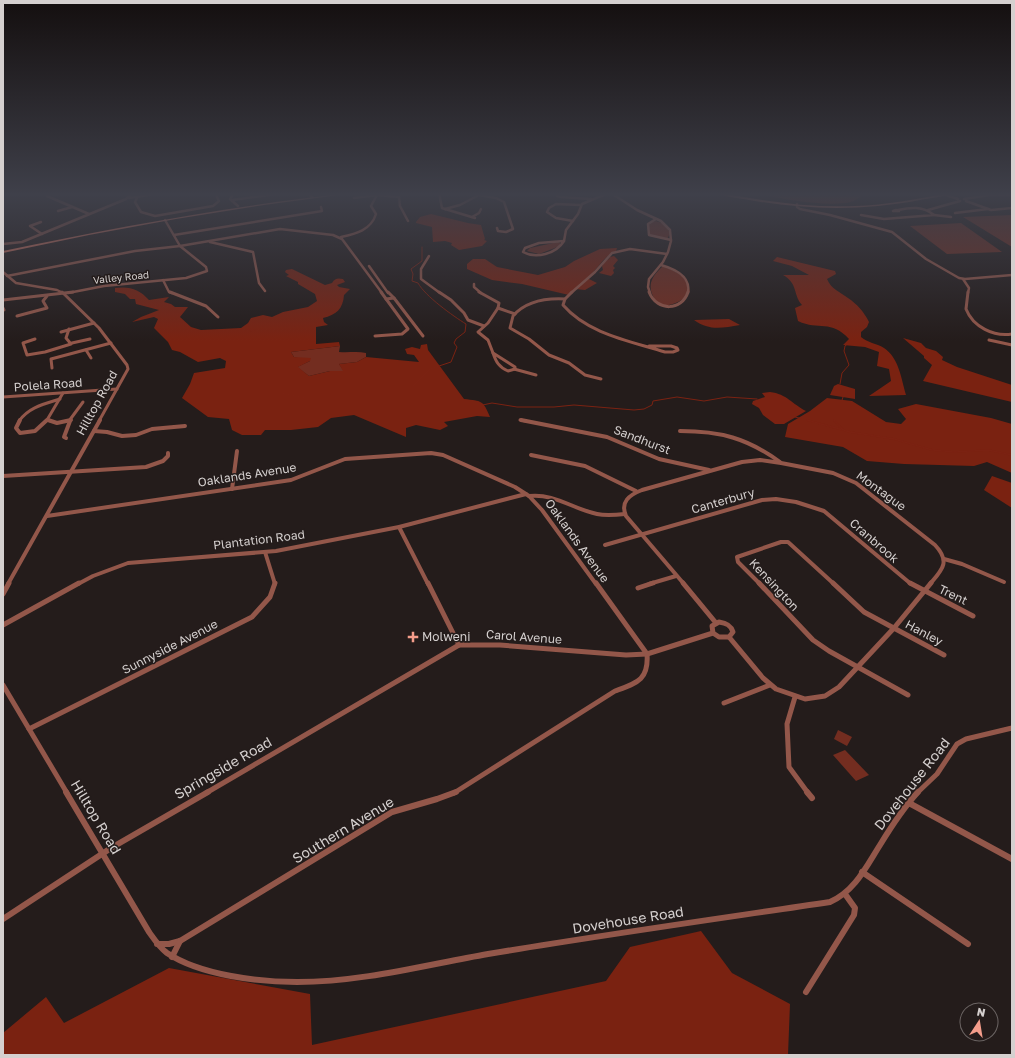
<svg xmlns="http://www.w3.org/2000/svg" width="1015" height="1058" font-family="'Golos Text',sans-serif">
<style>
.green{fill:#732d20}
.forest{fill:#7a2211}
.water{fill:#7b2212}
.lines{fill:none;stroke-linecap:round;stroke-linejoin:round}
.stream-far1{stroke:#7b2212;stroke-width:1}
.stream{stroke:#7b2212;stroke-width:1.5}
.minor-far4{stroke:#93574a;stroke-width:2.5}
.minor-far3{stroke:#93574a;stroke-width:3}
.minor-far2{stroke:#93574a;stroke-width:4}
.minor-far1{stroke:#93574a;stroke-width:5}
.minor{stroke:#93574a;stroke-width:6}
.tertiary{stroke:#93574a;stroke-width:3}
.secondary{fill:#d67561;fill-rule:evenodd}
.poi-dot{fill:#f49d8b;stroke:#241c1b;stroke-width:1.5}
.labels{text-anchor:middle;stroke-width:3;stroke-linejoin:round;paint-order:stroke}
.far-street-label{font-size:10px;fill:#d5d0cf;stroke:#241c1b}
.street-label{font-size:12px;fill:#d5d0cf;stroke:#241c1b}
.poi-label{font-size:12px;fill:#d5d0cf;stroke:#241c1b;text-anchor:start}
.near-street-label{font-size:14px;fill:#d5d0cf;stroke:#241c1b}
</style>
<rect width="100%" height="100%" fill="#241c1b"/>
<g class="green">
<path d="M743 193H862V196C857 199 851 203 845 203 820 206 780 199 755 193 751 193 748 195 743 193Z"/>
<polygon points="1012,215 1012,247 963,217"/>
<polygon points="656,221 665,224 670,233 667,240 649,235 648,223"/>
<polygon points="961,223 1002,252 947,254 910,226"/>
<polygon points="558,242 560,243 560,246 539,254 527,251 530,248"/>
<path d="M663 266C678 273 685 274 690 291 683 302 671 307 658 305 647 288 648 280 663 266Z"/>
<path d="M340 346 339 352C348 353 357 351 366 353V357L357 362 339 364 344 371H330L309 376 297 367 310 361 294 357 291 352Z"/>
<polygon points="838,730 852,737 847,746 834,739"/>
<polygon points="845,750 869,775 856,781 833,755"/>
</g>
<g class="forest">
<polygon points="431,214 468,223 481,225 485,239 484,240 487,241 482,246 459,250 451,245 452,243 445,241 433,242 432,227 416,223 416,222 420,217"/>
<path d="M617 248 616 251C603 256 598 270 587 278L597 283 585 290 575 289 569 295 522 284 492 280 467 269V264L473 259H485L497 267 538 275 565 267 574 261 600 249Z"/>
<polygon points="614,256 618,260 613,266 615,268 613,270 614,273 611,276 599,273 603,270 602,266 605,261 609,259 610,257"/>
<path d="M777 257 835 271 836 274 827 279C832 290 839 291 848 298 857 304 864 312 869 322L867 327 861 332V337C868 343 876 343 884 348 899 358 901 378 906 395L869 396 891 381 889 369 877 366 879 352 865 347 843 345 849 339C831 319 819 331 798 321L795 308 802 305C793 295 798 283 783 275H809L792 266 773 261Z"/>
<path d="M292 269 325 285 332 283C335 278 338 278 343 279L345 282 337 285 339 287 350 289 344 295C343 309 336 315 323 318L324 322 328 325 316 327V344L339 342 340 346 291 352 294 357 311 358 310 361 298 367 309 376 330 371H343L339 364 357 362 366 357 419 362 414 355 407 354 405 349 412 347 420 349 421 345 427 344 428 350 464 399C482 401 483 400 490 417L477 416 444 422 448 426 440 430 416 425 406 428V437L354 415 331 418 318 427 291 430H265L261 435H242L232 430 229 419 208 417 182 398 190 384 194 373 225 368 226 361 220 358 198 362 180 352 172 350 168 342 154 328 158 319 154 317 132 322 141 317 159 310 136 304 135 299H130L125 294 115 292V288C130 286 139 289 149 300L169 297 164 302 171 304 175 307H188L180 317 191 327 201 330 241 328 248 323 251 318 263 315 272 317 283 312 308 307 317 301 315 294 298 284V282L286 276 289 275 285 272 286 270Z"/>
<path d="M729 319 740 325C722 328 709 331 694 320Z"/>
<polygon points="903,338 921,343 926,348 936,351 943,357 942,360 957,367 1012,385 1012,402 923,381 932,365 924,358 924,356"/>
<polygon points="827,398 852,401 886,422 901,424 906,419 898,409 916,404 991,418 1012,424 1012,473 987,462 974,466 904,464 867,461 843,447 785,437 788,424 810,411"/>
<polygon points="992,476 1012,483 1012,508 984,490"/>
<polygon points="701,931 732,973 790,1004 788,1055 3,1055 3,1033 46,997 64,1023 169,968 310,994 312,1045 606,981 630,947"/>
</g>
<g class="water">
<polygon points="838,384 855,389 855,399 830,395 834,386"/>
<path d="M770 392C787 394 792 404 806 411L784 424H775L763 415 759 408 752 404 753 401 765 397 762 393Z"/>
</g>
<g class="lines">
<g class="stream-far1">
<path d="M422 247V261L411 269 413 274 412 281 418 283C425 296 453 316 466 324L465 332 456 339 454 343 457 347 451 362 430 369 413 386 418 396 424 400 426 406"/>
<polyline points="785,262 801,266 819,274 819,280 817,282 818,287 832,296 839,320 851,338 851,341 845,346 844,351 849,365 842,373 840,384"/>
<path d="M132 295 156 306 168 309C174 318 175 327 181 337 187 339 193 341 199 341 210 342 222 337 232 334 256 328 286 327 307 341L305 346 276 352 273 354 271 371 285 380 281 387V393L306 398 324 394 367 400 383 398 401 399 445 413 492 403 517 407H554L574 405 634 410 644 409 652 405 653 401 677 397 704 401 727 397 757 399"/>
<polyline points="285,332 289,324 325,306 328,296 319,289"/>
<polyline points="940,367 971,386 1012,398"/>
<polyline points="795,417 810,421"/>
<polyline points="835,421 834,415 838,413 843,397"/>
</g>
<g class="stream">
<polyline points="807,420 850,432 894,439 932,450 954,452 988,450 1012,455"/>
<polyline points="834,420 843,430"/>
</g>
<g class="minor-far4">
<polyline points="234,193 230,199 238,206"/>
<polyline points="439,193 442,208 445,209"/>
<polyline points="467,193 496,198 504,202 513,229 506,232 498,231 497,228"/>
<polyline points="527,193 542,193"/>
<polyline points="556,193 557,196 561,197 591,199"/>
<polyline points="611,193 637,210 661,221 670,230 671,241 668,252 663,262 649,279 648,287 650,293"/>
<polyline points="940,193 958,199"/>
<polyline points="377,195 399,197 400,206 408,221"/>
<polyline points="47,196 89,214"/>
<polyline points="129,198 161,193"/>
<polyline points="137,198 135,202 141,212 155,216 213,206 219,201 215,193"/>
<polyline points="354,198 377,195"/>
<polyline points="964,199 989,195 1012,195"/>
<polyline points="232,200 284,193"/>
<polyline points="966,201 991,210 1012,208"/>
<polyline points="797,204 797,207 800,209 830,215 892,232 926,259 959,278 965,279 1012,275"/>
<polyline points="445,209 460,205 477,196"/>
<polyline points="445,209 475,218"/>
<polygon points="896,210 899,211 893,211"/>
<polyline points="928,210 960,201"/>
<polyline points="58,211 72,207"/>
<polyline points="955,213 988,209"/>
<path d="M861 215 884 219 934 215C923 206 911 207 898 210"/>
<polyline points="934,215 951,217"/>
<polyline points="472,217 479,213 481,209"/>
<polyline points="656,219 648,224 649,235 671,240"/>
<polyline points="573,221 556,218 547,212 549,208 556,204 581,205"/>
<polyline points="41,222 30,226 42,234"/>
<polyline points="174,235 322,211 321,207"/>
<path d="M341 237C356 234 371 230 376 214L371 206 378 193"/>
<path d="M564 241C556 254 536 259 523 252L525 248 539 243Z"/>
<polyline points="564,241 566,230 578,214 582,204 608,193"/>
<polyline points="210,242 253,252 259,283 265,291"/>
<polyline points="3,244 22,242 126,199 133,193"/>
<polyline points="429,256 421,269 421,279 440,293"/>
<path d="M661 265C675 269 691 276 688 293"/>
<polyline points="369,266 388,293"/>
<polyline points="3,272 16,283 57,290 63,293"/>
<polyline points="7,276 135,251 180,246 280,229 333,235 342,239 382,293"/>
<polyline points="963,279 969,288 968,293"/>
<polyline points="163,280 169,292 172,293"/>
<polyline points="474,284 474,287 481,293"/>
<polyline points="68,293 104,286 186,278 207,271 206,267 180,246 165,220"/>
<polyline points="571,293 595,272 612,253 630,249 667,254"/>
</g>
<g class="minor-far3">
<polyline points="62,292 99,328 127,365 128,369 99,421"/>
<polyline points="170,292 206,306 218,317"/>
<polyline points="439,292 451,300 464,313 468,320 484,326"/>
<polyline points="479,292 499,303 498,308 515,314"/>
<path d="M572 292 565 299 563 305C588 334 630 341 665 352H673L678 350 677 348 671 346H649"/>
<path d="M649 292C657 312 682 311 688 292"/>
<path d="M968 292 966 309C973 327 994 337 1012 334"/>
<polyline points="394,298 423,336"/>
<polyline points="386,299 394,298 388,292"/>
<path d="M565 299C546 298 526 301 513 316L510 328 529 339 549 355 569 363 585 375 601 379"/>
<polyline points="3,300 73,292"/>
<polyline points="3,308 4,310"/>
<polyline points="17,316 47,308 43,301 47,296"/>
<polyline points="61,332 94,323"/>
<polyline points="375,336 402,334 408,329 381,292"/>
<polyline points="35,339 23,343 27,355 45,352 71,344 66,338 69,329"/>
<polyline points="989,340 1012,345"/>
<polyline points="72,343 90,339"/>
<polyline points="86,350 91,358"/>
<path d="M493 353 515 367V369L508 371C499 367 496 362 493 353Z"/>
<polyline points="493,353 488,340 478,332 488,323 498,308"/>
<polyline points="52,368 51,359 111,343"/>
<polyline points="514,369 536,375"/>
<polyline points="3,397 117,389"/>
<polyline points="520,420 526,421"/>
<path d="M19 421C29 407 44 404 60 399"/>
<polyline points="51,421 47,420 63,393"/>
<polyline points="69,421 83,402"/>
</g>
<g class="minor-far2">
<polyline points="20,420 16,428 20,433 35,431 47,420"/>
<polyline points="48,420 57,423 71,420"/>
<polyline points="521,420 607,437 659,459 709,470"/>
<polyline points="94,431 107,432 122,436 136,435 152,429 185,426"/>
<path d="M680 431C720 431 747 438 780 462"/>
<polyline points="66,438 64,437 70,421"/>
<polyline points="531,455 585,466 636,491"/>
<polyline points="3,476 146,467 163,461 168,456 168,453"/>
<polyline points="232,489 237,451"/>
<path d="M529 496C554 493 573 509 597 514 606 516 616 515 625 514"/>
<polyline points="47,516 291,480 345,459 431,453 443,455 515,487 529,496 542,510 596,584"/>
<polyline points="399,527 428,584"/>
<polyline points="605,545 762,500 776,499 796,502 824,511 911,584"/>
<polyline points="265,552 275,584"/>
<polyline points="944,559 962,564 1004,582"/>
<polyline points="8,584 100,420"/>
<polyline points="78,584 93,576 128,563 276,551 399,527 526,494"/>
<polyline points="649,584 676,576"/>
<path d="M684 584 626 516C620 502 629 495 642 490L742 462 760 460 781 463 833 473 856 483 935 545C951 562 942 570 930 584"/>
<polyline points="760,584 738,562 737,557 781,542 788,542 834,584"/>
</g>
<g class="minor-far1">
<polyline points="428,583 459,645 500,645 626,655 647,654 713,633"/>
<polyline points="683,583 716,623"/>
<polyline points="759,583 813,640 829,651 908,695"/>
<polyline points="833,583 864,612 944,655"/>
<polyline points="910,583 973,616"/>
<polyline points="638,588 653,583"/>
<polyline points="3,594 9,583"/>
<path d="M719 622C726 623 731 625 733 632L729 637H719L713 633 712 626Z"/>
<polyline points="3,625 79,583"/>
<polyline points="729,637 763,678 776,689 805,699 825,696 839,687 894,628 931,583"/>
<polyline points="3,685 67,793"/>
<polyline points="795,697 787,724 789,767 808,793"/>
<polyline points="724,703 770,685"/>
<polyline points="29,729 252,617 270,597 275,583"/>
<polyline points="206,793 459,645"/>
<path d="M454 793 615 691C637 683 649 680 647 654L596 583"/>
<polyline points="917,793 937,774 957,744 966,739 1012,728"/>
</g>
<g class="minor">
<path d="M66 792 149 932C154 939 160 948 167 953 200 975 258 982 297 982 362 982 425 965 488 954 602 935 716 919 830 902 855 891 866 867 880 845 891 827 904 807 918 792"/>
<polyline points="807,792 812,798"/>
<polyline points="909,803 1012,859"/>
<polyline points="862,872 968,944"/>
<polyline points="3,919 111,848 208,792"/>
<polyline points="157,944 169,944 180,941 392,812 437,799 456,792"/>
<polyline points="172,957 180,941"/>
<polyline points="806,992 854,915 855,908 845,894"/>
</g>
<polyline class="tertiary" points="308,193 312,197"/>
<g class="secondary">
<path d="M348 193H354L264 205 176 219 89 235 3 253V251C117 227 232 206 348 193Z"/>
<path d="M716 193H721C765 201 810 208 855 206 886 205 917 199 948 193H953C943 197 930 198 920 200 862 211 807 210 749 200 739 198 726 197 716 193Z"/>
</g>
</g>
<linearGradient id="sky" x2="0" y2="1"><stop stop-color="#140f0f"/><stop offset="0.57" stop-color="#3f404a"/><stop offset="1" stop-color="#3f404a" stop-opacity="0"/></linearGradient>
<rect width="1015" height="341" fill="url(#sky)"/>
<path class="poi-dot" d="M411 631h4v4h4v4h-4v4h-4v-4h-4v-4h4z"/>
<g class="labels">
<g class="far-street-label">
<text transform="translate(121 277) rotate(-6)" y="4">Valley Road</text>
</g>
<g class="street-label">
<text transform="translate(48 385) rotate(-4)" y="4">Polela Road</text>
<text transform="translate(97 403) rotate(-61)" y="4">Hilltop Road</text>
<text transform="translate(642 440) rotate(21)" y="4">Sandhurst</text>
<text transform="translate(247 475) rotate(-9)" y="4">Oaklands Avenue</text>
<text transform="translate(881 491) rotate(36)" y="4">Montague</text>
<text transform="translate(723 501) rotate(-16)" y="4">Canterbury</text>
<text transform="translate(259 540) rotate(-7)" y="4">Plantation Road</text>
<text transform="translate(577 541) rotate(54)" y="4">Oaklands Avenue</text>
<text transform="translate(874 541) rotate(41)" y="4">Cranbrook</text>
<text transform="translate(774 585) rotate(47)" y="4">Kensington</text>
<text transform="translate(953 595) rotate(26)" y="4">Trent</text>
<text transform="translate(924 633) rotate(28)" y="4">Hanley</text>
<text transform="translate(524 637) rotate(4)" y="4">Carol Avenue</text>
<text transform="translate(170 647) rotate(-27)" y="4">Sunnyside Avenue</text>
</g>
<g class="poi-label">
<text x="422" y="641">Molweni</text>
</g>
<g class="near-street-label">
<text transform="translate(223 768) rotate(-30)" y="5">Springside Road</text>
<text transform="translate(912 784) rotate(-52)" y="5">Dovehouse Road</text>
<text transform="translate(96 817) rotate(59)" y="5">Hilltop Road</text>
<text transform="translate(343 830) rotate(-31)" y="5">Southern Avenue</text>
<text transform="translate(628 920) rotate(-9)" y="5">Dovehouse Road</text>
</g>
</g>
<rect width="1015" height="1058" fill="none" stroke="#d5d0cf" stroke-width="8"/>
<g transform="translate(979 1022) rotate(12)"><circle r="19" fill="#241c1b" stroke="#6b6463"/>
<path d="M0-3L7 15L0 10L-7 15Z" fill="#f49d8b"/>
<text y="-6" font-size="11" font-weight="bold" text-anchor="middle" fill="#d5d0cf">N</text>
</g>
</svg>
